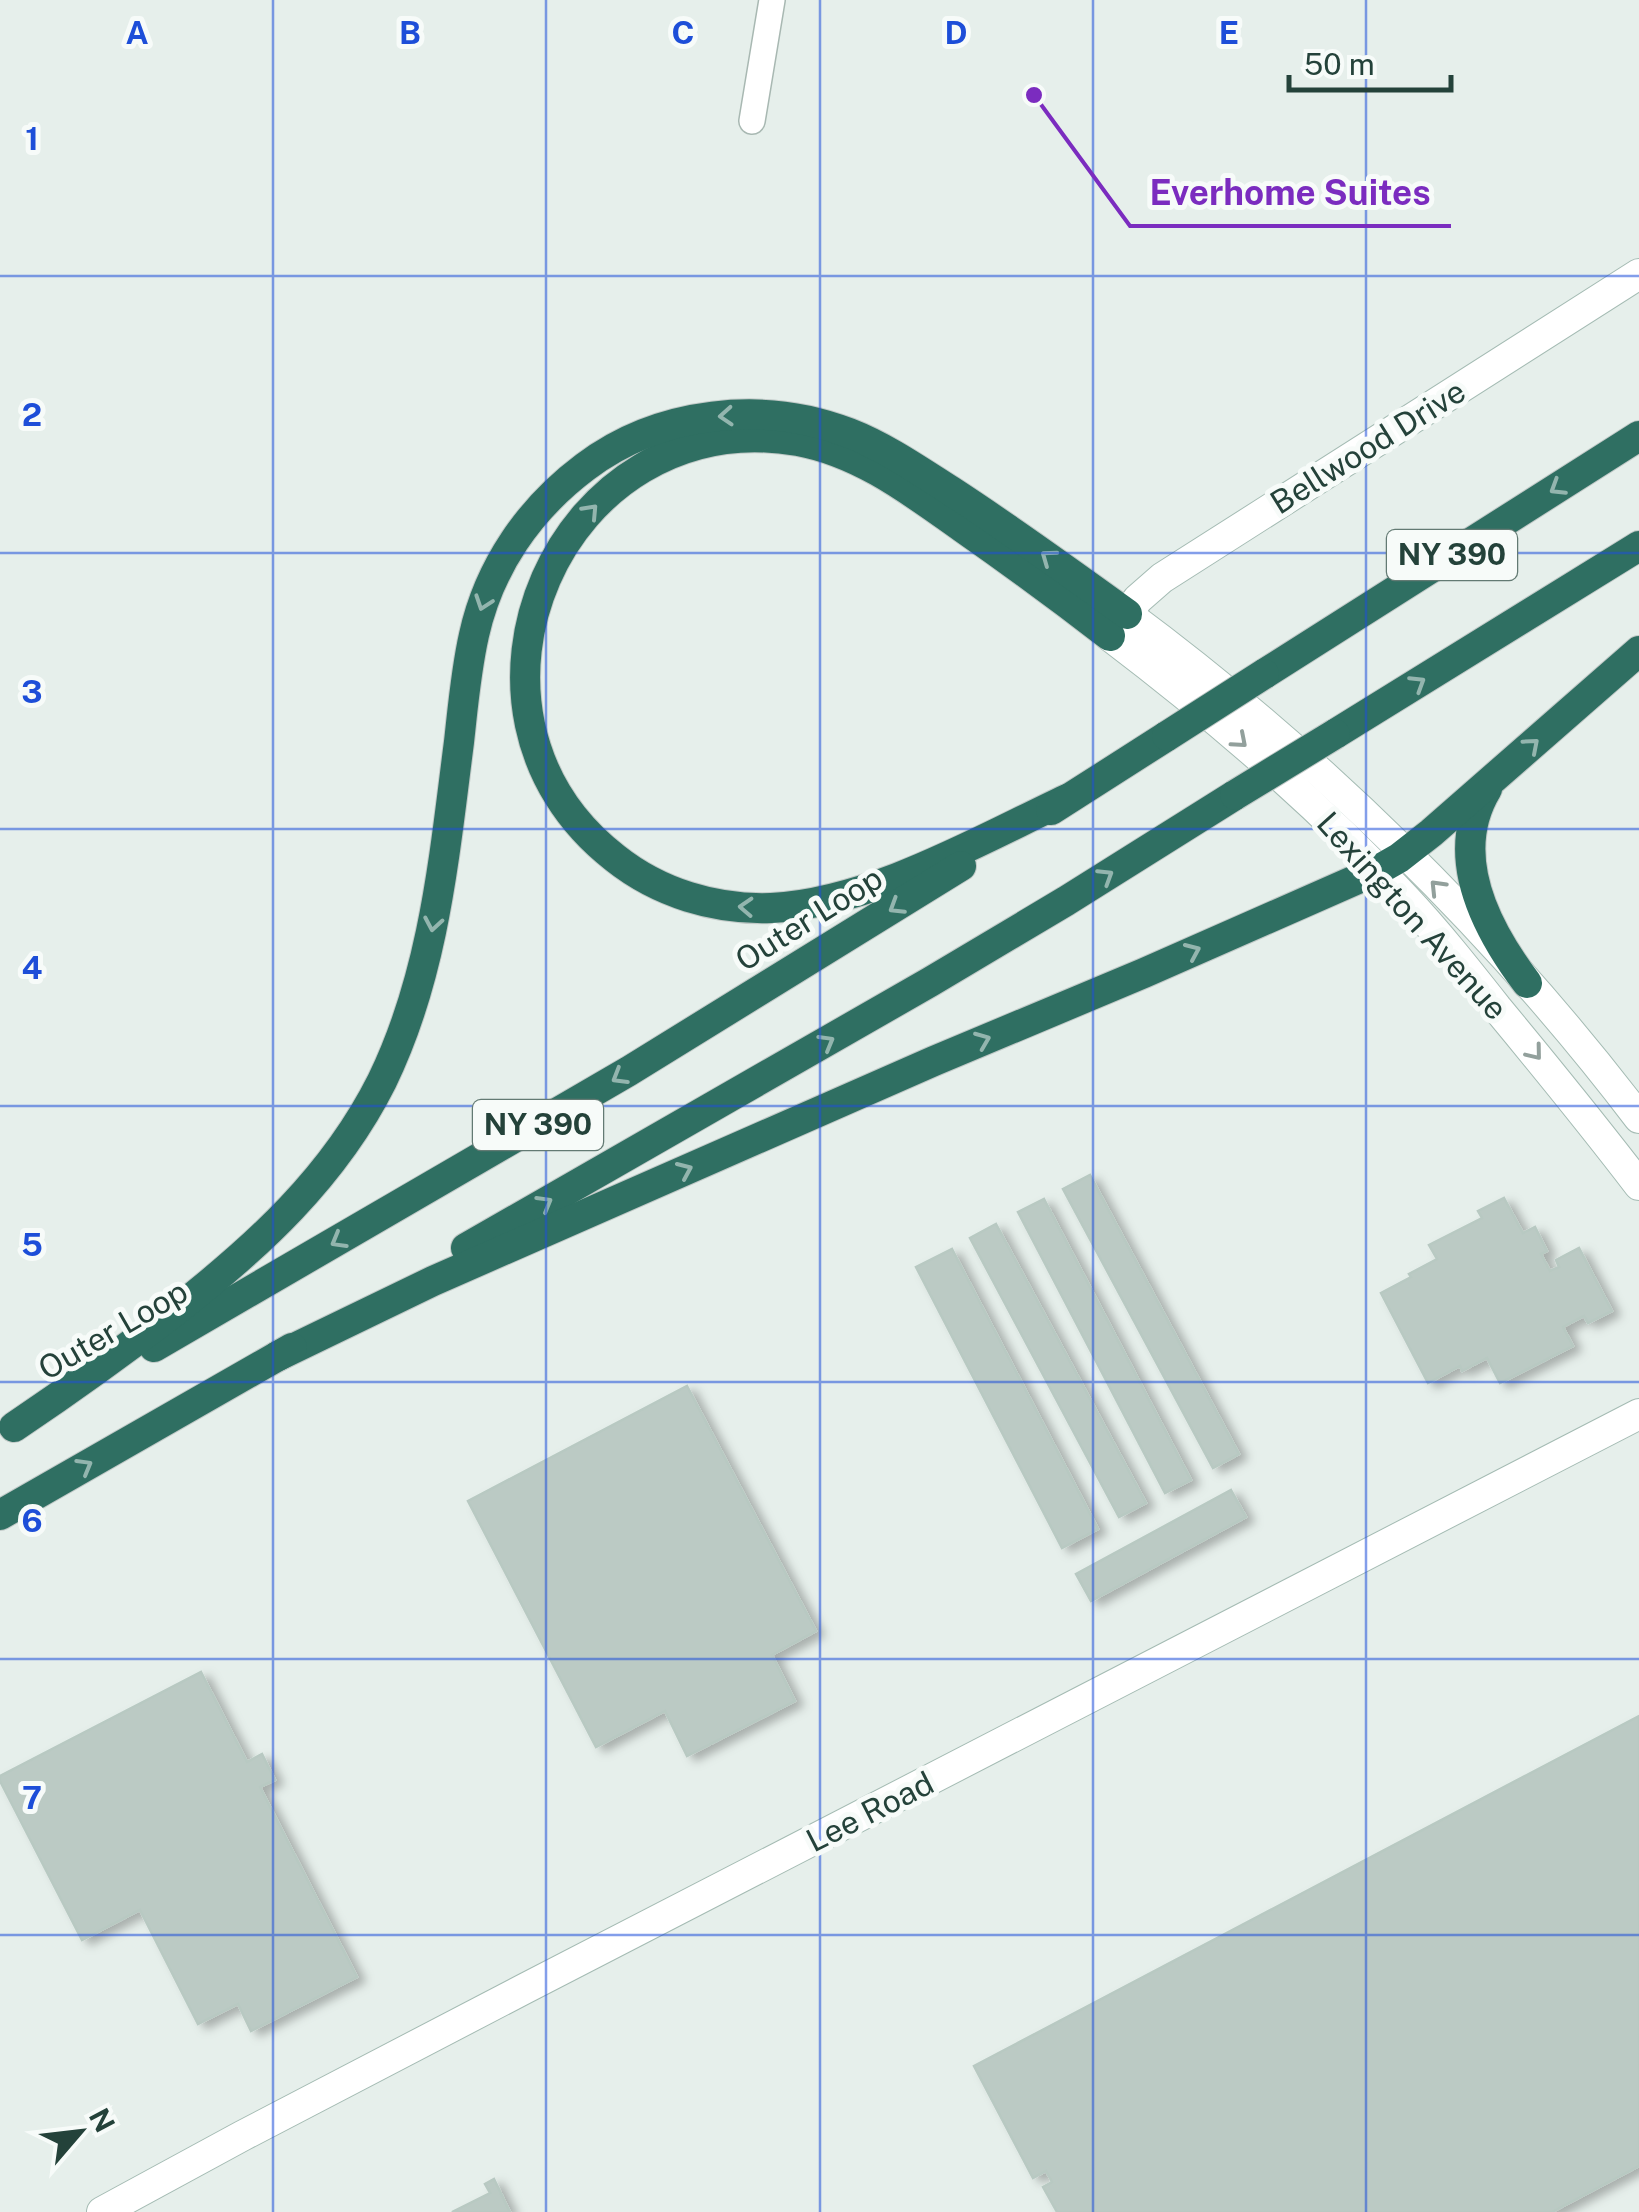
<svg xmlns="http://www.w3.org/2000/svg" width="1639" height="2212" font-family="'Public Sans',sans-serif">
<style>
.building{fill:#bbcac4;stroke:#b8c9c2;stroke-width:2.5;filter:url(#shadow)}
.lines{fill:none;stroke-linecap:round;stroke-linejoin:round}
.street-casing{stroke:#a8b8b2;stroke-width:28}
.secondary-casing{stroke:#a4bbb3;stroke-width:32}
.highway-casing{stroke:#c2cac8;stroke-width:32}
.street{stroke:#fff;stroke-width:25}
.secondary{stroke:#fff;stroke-width:30}
.highway{stroke:#2f6f62;stroke-width:30}
.highway-bridge-casing{stroke:#c2cac8;stroke-width:32;stroke-linecap:butt}
.highway-bridge{stroke:#2f6f62;stroke-width:30}
.oneway{stroke:#93b5ae}
.oneway2{stroke:#92a09c}
.grid{fill:none;stroke:#1d4ed8;stroke-width:2.5;stroke-opacity:0.55}
.labels{text-anchor:middle;stroke-width:10;stroke-linejoin:round;paint-order:stroke}
.shield{fill:#f7fbf9;stroke:#637a73;stroke-width:2.5}
.shield-label{font-size:30px;font-weight:bold;fill:#24423a}
.street-label{font-size:32px;fill:#24423a;stroke:#f7fbf9}
.grid-label{font-size:32px;text-anchor:middle;font-weight:bold;fill:#1d4ed8;stroke:#f7fbf9;stroke-width:10;stroke-linejoin:round;paint-order:stroke}
.leader{fill:none;stroke:#7b2cbf;stroke-width:4}
.callout-dot{fill:#7b2cbf;stroke:#f7fbf9;stroke-width:4}
.callout-label{font-size:35px;text-anchor:middle;font-weight:bold;fill:#7b2cbf;stroke:#f7fbf9;stroke-width:10;stroke-linejoin:round;paint-order:stroke}
</style>
<defs>
<filter id="shadow"><feDropShadow dx="8" dy="4.5" stdDeviation="5" flood-color="#0004"/></filter>
</defs>
<rect width="100%" height="100%" fill="#e6efeb"/>
<g class="building">
<polygon points="1090,1175 1239,1454 1213,1468 1063,1189"/>
<polygon points="1504,1198 1523,1233 1535,1227 1547,1251 1541,1254 1550,1271 1559,1267 1556,1260 1579,1248 1612,1311 1588,1323 1584,1316 1563,1327 1573,1346 1500,1383 1487,1358 1462,1371 1460,1366 1428,1383 1381,1293 1411,1277 1409,1274 1437,1259 1429,1245 1482,1218 1478,1211"/>
<polygon points="1044,1199 1191,1480 1165,1493 1018,1212"/>
<polygon points="996,1224 1146,1503 1119,1517 970,1238"/>
<polygon points="952,1249 1098,1529 1062,1548 916,1267"/>
<polygon points="687,1386 816,1631 772,1655 795,1701 687,1756 665,1711 596,1747 468,1501"/>
<polygon points="1231,1490 1246,1517 1091,1601 1076,1574"/>
<polygon points="201,1672 247,1762 262,1754 275,1780 260,1787 357,1977 251,2031 238,2004 198,2024 140,1910 82,1940 0,1781 0,1776"/>
<polygon points="1639,1716 1639,2166 1552,2212 1057,2212 1043,2187 1052,2182 1046,2171 1033,2178 974,2066"/>
<polygon points="494,2179 510,2212 452,2212 490,2193 485,2184"/>
</g>
<g class="lines">
<g class="street-casing">
<polyline id="street" points="752,121 772,0"/>
</g>
<g class="secondary-casing">
<g id="secondary">
<path d="M1639 274 1162 578 1138 599 1110 636C1214 715 1315 801 1404 897 1437 932 1467 970 1497 1008 1545 1066 1593 1125 1639 1185"/>
<path d="M1127 614C1316 754 1497 931 1639 1118"/>
<polyline points="102,2212 242,2136 524,1989 1639,1414"/>
</g>
</g>
<g class="highway-casing">
<g id="highway">
<polyline points="1264,674 1639,436"/>
<polyline points="1335,734 1639,546"/>
<path d="M1487 789C1447 855 1486 929 1527 983"/>
<path d="M1067 799C978 841 871 903 771 908 715 910 659 893 615 858 425 710 560 400 798 441 862 453 912 492 963 528 1013 563 1062 599 1110 636"/>
<polyline points="1051,810 1167,736"/>
<polyline points="466,1248 930,982 1066,901 1235,795"/>
<polyline points="154,1347 629,1071 961,866"/>
<polyline points="278,1356 433,1281 934,1061 1144,973 1378,870 1399,858 1431,833 1639,651"/>
<path d="M14 1427C69 1390 122 1352 174 1312 257 1247 334 1177 382 1081 434 974 444 858 459 742 463 706 466 670 474 635 489 567 529 509 585 467 659 411 764 400 849 433 885 447 918 470 951 491 1011 530 1069 572 1127 614"/>
<polyline points="0,1515 292,1348"/>
</g>
</g>
<use href="#street" class="street"/>
<use href="#secondary" class="secondary"/>
<use href="#highway" class="highway"/>
<g class="highway-bridge-casing">
<g id="highway-bridge">
<polyline points="1167,736 1264,674"/>
<polyline points="1235,795 1335,734"/>
</g>
</g>
<use href="#highway-bridge" class="highway-bridge"/>
</g>
<defs><path id="oneway-chevron" d="M-2-3.5L2.5 0L-2 3.5" fill="none" stroke-width="1.6" stroke-linecap="round" stroke-linejoin="round" transform="scale(2.5)"/></defs>
<g class="oneway">
<use href="#oneway-chevron" transform="translate(726 416) rotate(176)"/>
<use href="#oneway-chevron" transform="translate(1557 488) rotate(148)"/>
<use href="#oneway-chevron" transform="translate(591 511) rotate(-47)"/>
<use href="#oneway-chevron" transform="translate(1048 557) rotate(-144)"/>
<use href="#oneway-chevron" transform="translate(483 603) rotate(109)"/>
<use href="#oneway-chevron" transform="translate(1418 683) rotate(-32)"/>
<use href="#oneway-chevron" transform="translate(1532 745) rotate(-41)"/>
<use href="#oneway-chevron" transform="translate(1106 876) rotate(-32)"/>
<use href="#oneway-chevron" transform="translate(746 907) rotate(-177)"/>
<use href="#oneway-chevron" transform="translate(896 907) rotate(148)"/>
<use href="#oneway-chevron" transform="translate(433 924) rotate(100)"/>
<use href="#oneway-chevron" transform="translate(1193 951) rotate(-24)"/>
<use href="#oneway-chevron" transform="translate(983 1040) rotate(-22)"/>
<use href="#oneway-chevron" transform="translate(827 1042) rotate(-30)"/>
<use href="#oneway-chevron" transform="translate(619 1077) rotate(149)"/>
<use href="#oneway-chevron" transform="translate(685 1170) rotate(-24)"/>
<use href="#oneway-chevron" transform="translate(545 1203) rotate(-30)"/>
<use href="#oneway-chevron" transform="translate(338 1241) rotate(150)"/>
<use href="#oneway-chevron" transform="translate(85 1466) rotate(-30)"/>
</g>
<g class="oneway2">
<use href="#oneway-chevron" transform="translate(1240 741) rotate(41)"/>
<use href="#oneway-chevron" transform="translate(1437 887) rotate(-134)"/>
<use href="#oneway-chevron" transform="translate(1535 1053) rotate(51)"/>
</g>
<path class="grid" d="M273 0V2212M546 0V2212M820 0V2212M1093 0V2212M1366 0V2212M0 276H1639M0 553H1639M0 829H1639M0 1106H1639M0 1382H1639M0 1659H1639M0 1935H1639"/>
<g class="labels">
<g class="shield">
<rect x="1387" y="530" width="130" height="50" rx="8"/>
<rect x="473" y="1100" width="130" height="50" rx="8"/>
</g>
<g class="shield-label">
<text x="1452" y="565">NY 390</text>
<text x="538" y="1135">NY 390</text>
</g>
<g class="street-label">
<text transform="translate(1368 447) rotate(-32)" y="11">Bellwood Drive</text>
<text transform="translate(1412 916) rotate(48)" y="11">Lexington Avenue</text>
<text transform="translate(809 919) rotate(-32)" y="11">Outer Loop</text>
<text transform="translate(113 1330) rotate(-30)" y="11">Outer Loop</text>
<text transform="translate(870 1812) rotate(-27)" y="11">Lee Road</text>
</g>
</g>
<g class="grid-label">
<text x="137" y="44">A</text>
<text x="410" y="44">B</text>
<text x="683" y="44">C</text>
<text x="956" y="44">D</text>
<text x="1229" y="44">E</text>
<text x="32" y="150">1</text>
<text x="32" y="426">2</text>
<text x="32" y="703">3</text>
<text x="32" y="979">4</text>
<text x="32" y="1256">5</text>
<text x="32" y="1532">6</text>
<text x="32" y="1809">7</text>
</g>
<path class="leader" d="M1034 95L1130 226H1451"/>
<circle class="callout-dot" cx="1034" cy="95" r="10"/>
<g class="callout-label">
<text x="1290" y="205">Everhome Suites</text>
</g>
<g transform="translate(80 2132) rotate(62)" stroke="#f7fbf9" stroke-width="8" paint-order="stroke">
<path d="M0-8L18 38L0 25L-18 38Z" fill="#24423a"/>
<text y="-15" font-size="28" font-weight="bold" text-anchor="middle" fill="#24423a">N</text>
</g>
<path d="M1289 75v15h162v-15" fill="none" stroke="#24423a" stroke-width="5"/>
<text x="1304" y="75" font-size="30" fill="#24423a" stroke="#f7fbf9" stroke-width="8" paint-order="stroke">50 m</text>
</svg>
